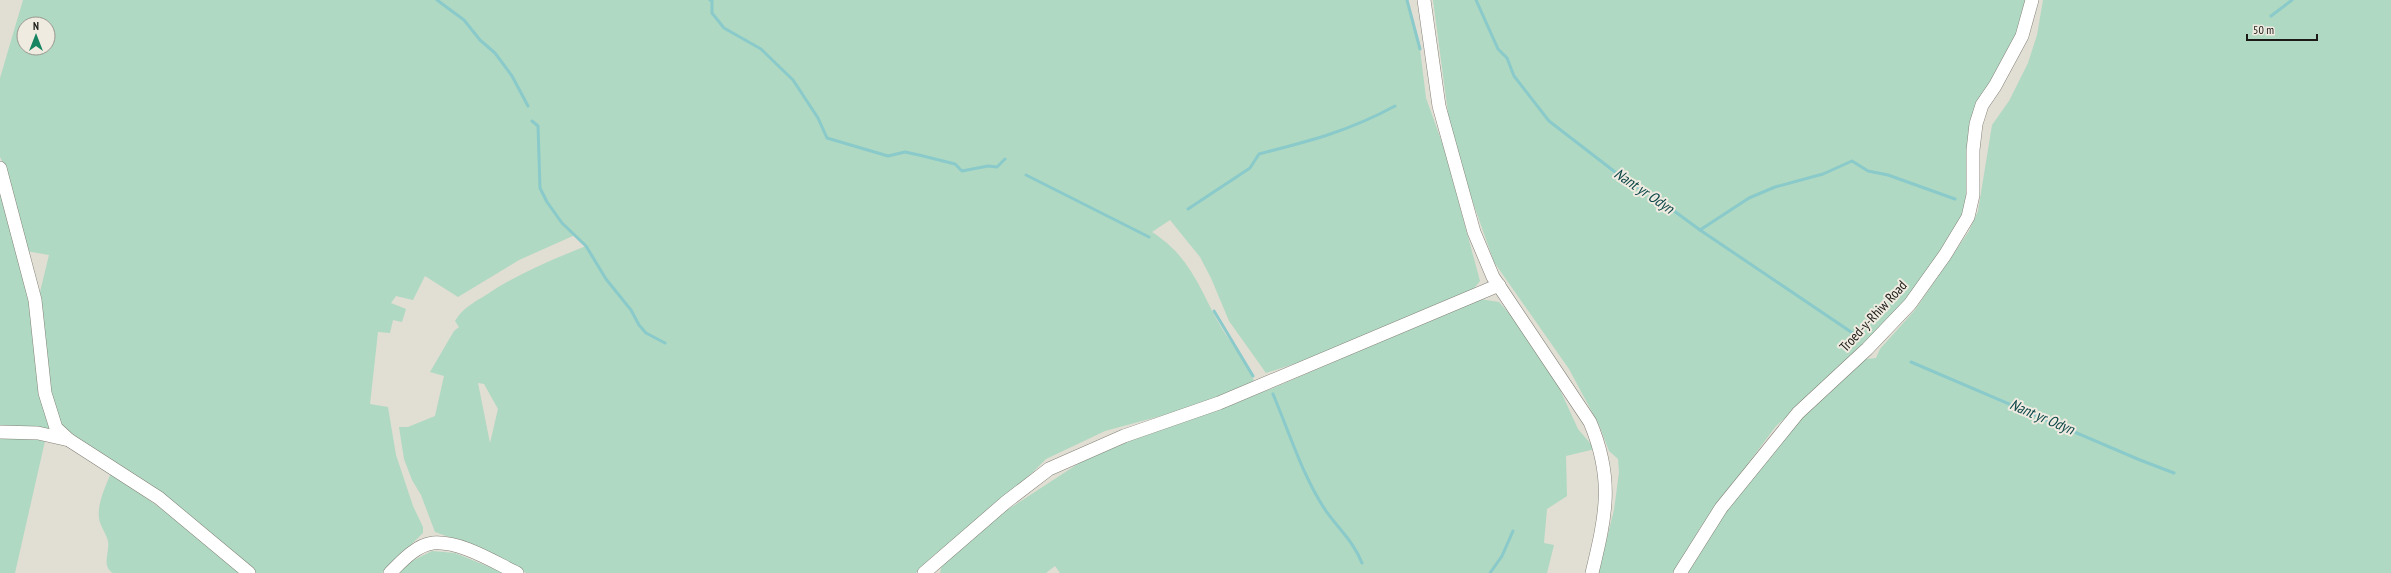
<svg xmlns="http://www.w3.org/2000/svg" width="2391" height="573" font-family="'PT Sans Narrow',sans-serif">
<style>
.green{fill:#afd9c2;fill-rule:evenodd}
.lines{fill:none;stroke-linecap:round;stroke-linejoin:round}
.stream{stroke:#8acaca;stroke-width:3}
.minor-casing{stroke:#838077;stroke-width:14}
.minor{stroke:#fff;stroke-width:13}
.labels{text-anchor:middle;stroke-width:4;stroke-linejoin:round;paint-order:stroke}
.street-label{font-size:14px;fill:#1c1a17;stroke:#efebe1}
.water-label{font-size:15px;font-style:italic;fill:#0c4748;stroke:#efebe1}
</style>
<rect width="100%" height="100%" fill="#e1ded4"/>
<g class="green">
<path d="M23 0H1407L1420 49 1426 98 1444 148 1480 281 1471 292 1306 360 1266 373 1229 321 1211 278 1200 257 1170 220 1152 232C1194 259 1200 293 1224 332 1235 349 1249 364 1255 384L1179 411 1105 431 1046 459 1021 484 933 556 916 573H526L469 544 435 532 421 495 412 480 404 459 399 427H408L435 416 444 376 430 372 454 331 459 327 455 321C462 309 474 302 486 295 517 274 551 260 586 246L575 235 519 260 458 297 425 276 413 300 396 296 391 303 406 309 402 322 393 320 390 333 378 332 370 404 388 407 396 455 413 506 423 527V533L382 573H255L150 484 76 437 63 426 54 413 44 340 40 292 49 255 26 251 5 167 0 157V78ZM24 24H48V48H24ZM478 383 484 384 498 409 490 443Z"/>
<polygon points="1433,0 2028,0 2016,41 2000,71 1974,109 1970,124 1969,188 1961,218 1943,250 1902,305 1803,402 1776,426 1700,528 1674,573 1598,573 1614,510 1619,472 1618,459 1609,451 1599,425 1569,369 1494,262 1452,143"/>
<polygon points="2043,0 2391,0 2391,573 1688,573 1725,512 1781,439 1850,371 1866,359 1876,358 1880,349 1915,310 1969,231 1978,211 1992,125 2009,101 2028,63 2037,35"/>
<polygon points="0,186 32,307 51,429 0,428"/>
<polygon points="1480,299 1499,302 1522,328 1556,381 1578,429 1595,449 1566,456 1567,496 1547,509 1544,543 1554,545 1547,573 1060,573 1055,566 1046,573 940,573 942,564 998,516 1090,456 1129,439 1271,389"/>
<polygon points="12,436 45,441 15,573 0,573 0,437"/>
<path d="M111 473 191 530 242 573H113C101 566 110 552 108 541 106 533 100 526 99 518 97 504 106 485 111 473Z"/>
<polygon points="432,551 455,553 504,573 396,573 402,566"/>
</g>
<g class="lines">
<g class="stream">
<polyline points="437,0 464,20 480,40 495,53 512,76 528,106"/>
<polyline points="710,0 712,1 712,13 724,28 761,49 793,80 818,118 827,138 888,156 905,152 919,155 955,164 962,171 988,166 997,167 1005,159"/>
<polyline points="1407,0 1420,49"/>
<polyline points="1476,0 1498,49 1507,58 1514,76 1549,121 1628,182 1651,194 1700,230 1860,338"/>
<polyline points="2271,16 2292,0"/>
<polyline points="532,121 538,126 540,188 547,202 562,223 586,246 606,279 631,310 639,325 646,333 665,343"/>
<polyline points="1026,175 1149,237"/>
<path d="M1188 209 1250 168 1259 154C1310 141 1349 131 1395 106"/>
<polyline points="1700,230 1749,198 1775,187 1823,174 1852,161 1868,171 1888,175 1955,199"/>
<polyline points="1214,311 1253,376"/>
<polyline points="1911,362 2140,460 2174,473"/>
<path d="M1273 394C1289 432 1302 474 1324 508 1337 528 1353 540 1362 563"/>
<polyline points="1490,573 1502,556 1513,531"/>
</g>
<g class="minor-casing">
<g id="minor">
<path d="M1424 0 1439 106 1474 232 1493 277 1590 422C1614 479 1606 515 1592 573"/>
<polyline points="0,168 35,300 45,393 56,428 69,440 159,498 249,573"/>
<polyline points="0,432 38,433 69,440"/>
<path d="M390 573C401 562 416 545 433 543 461 541 492 561 517 573"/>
<polyline points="924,573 1006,502 1049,469 1124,436 1219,403 1499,285"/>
<polyline points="1680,573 1721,508 1798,413 1867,349 1910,304 1945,255 1968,217 1973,195 1973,150 1976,124 1982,105 1995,86 2022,36 2032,0"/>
</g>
</g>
<use href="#minor" class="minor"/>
</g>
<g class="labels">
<g class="street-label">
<text transform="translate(1873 316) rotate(-47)" y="5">Troed-y-Rhiw Road</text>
</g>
<g class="water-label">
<text transform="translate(1644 191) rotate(34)" y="5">Nant yr Odyn</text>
<text transform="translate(2042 417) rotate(23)" y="5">Nant yr Odyn</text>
</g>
</g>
<g transform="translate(36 36)"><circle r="19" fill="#efebe1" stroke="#9b9790"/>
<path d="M0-3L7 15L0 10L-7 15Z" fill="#168461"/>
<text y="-6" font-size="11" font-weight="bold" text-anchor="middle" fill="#1c1a17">N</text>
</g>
<path d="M2247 34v6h70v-6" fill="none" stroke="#1c1a17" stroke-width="2"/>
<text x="2253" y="34" font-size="12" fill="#1c1a17" stroke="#efebe1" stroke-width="3" paint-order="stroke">50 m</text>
</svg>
